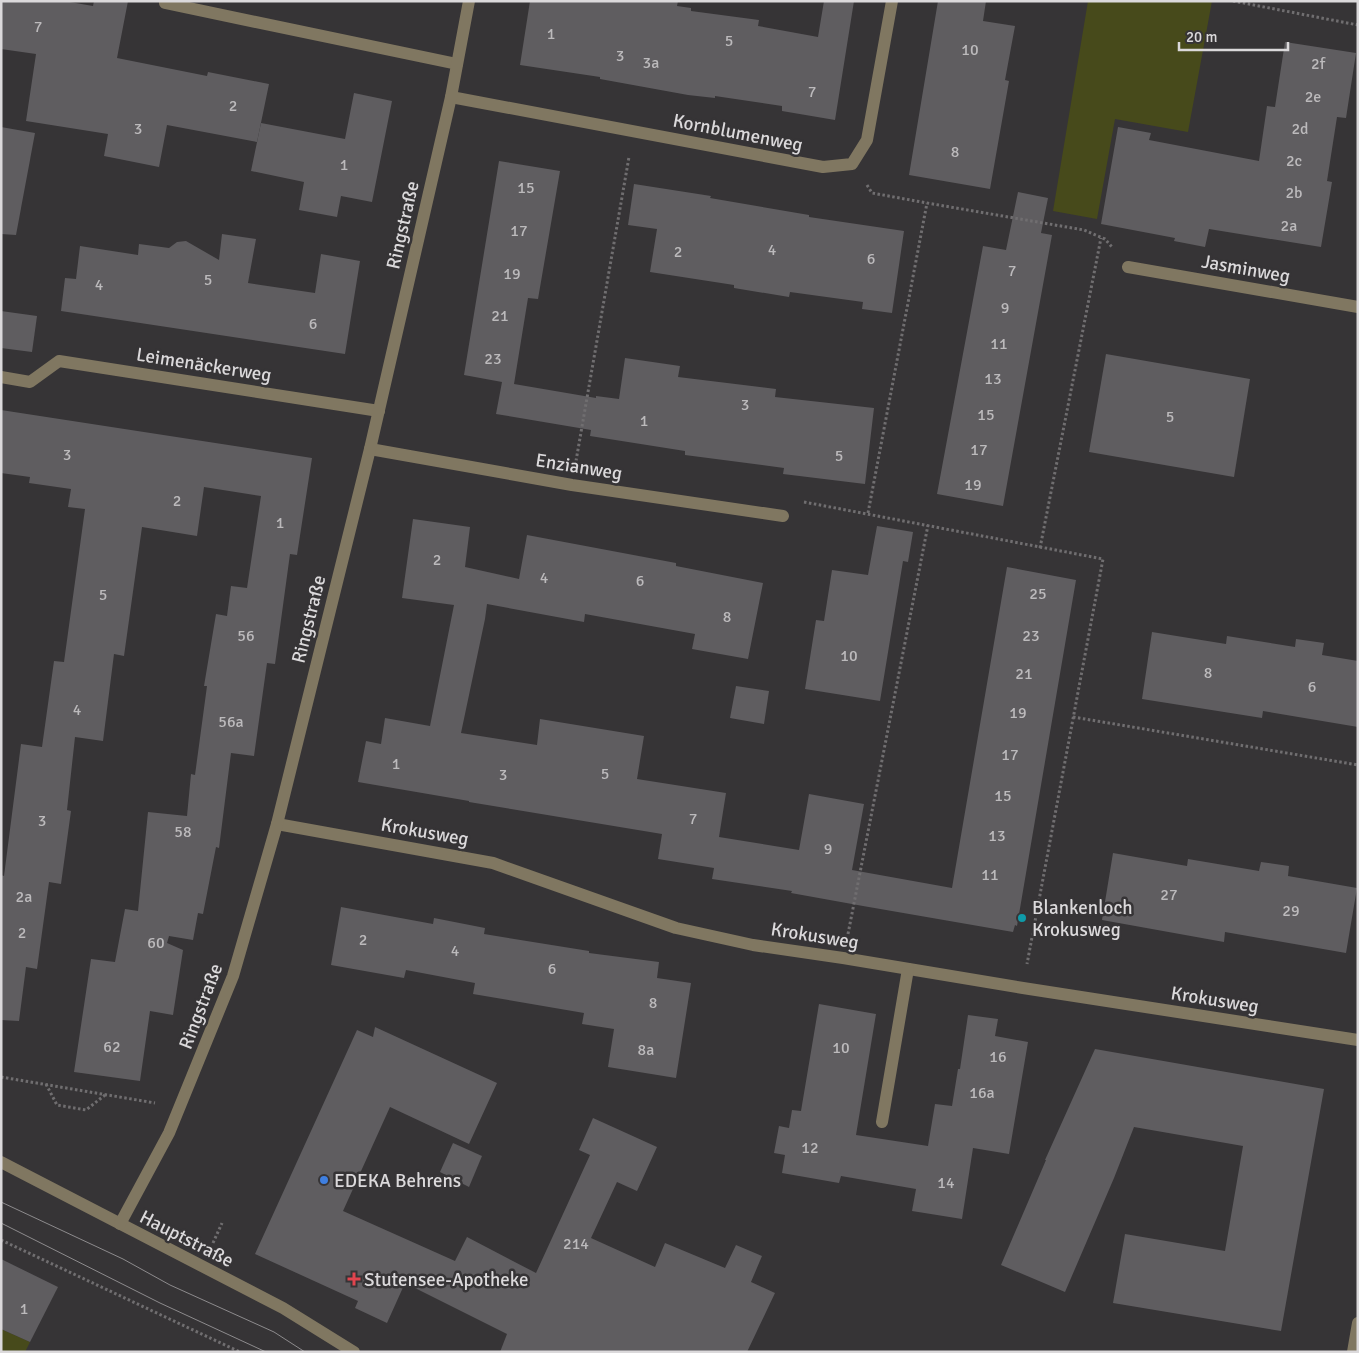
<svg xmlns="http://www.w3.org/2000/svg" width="1359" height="1353" font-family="Signika,sans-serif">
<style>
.green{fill:#474a1b}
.building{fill:#5f5d60}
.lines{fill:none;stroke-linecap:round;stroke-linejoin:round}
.path{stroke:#706e70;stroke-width:3;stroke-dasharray:2.5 2.5;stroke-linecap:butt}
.minor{stroke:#807761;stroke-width:12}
.tram{stroke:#8d8b8d;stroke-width:1}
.culture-dot{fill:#0f9aa8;stroke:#363436;stroke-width:2}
.shop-dot{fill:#3f7fe0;stroke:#363436;stroke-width:2}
.health-dot{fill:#e0444e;stroke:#363436;stroke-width:2}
.labels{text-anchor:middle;stroke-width:5;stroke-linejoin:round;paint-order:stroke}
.number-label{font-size:16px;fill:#bcbabc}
.street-label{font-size:19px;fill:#dbd9db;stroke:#363436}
.poi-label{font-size:19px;fill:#dbd9db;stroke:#363436;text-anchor:start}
</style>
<rect width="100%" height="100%" fill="#363436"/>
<g class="green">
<polygon points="1088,1 1212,1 1188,132 1115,119 1097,219 1053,211"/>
<polygon points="1,1329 30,1342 25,1352 1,1352"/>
</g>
<g class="building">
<polygon points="1,1 64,1 93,6 94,1 128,1 117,58 207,76 208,72 269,84 257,142 167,125 159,167 104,156 108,134 26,121 36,54 1,49"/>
<polygon points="530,1 678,1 677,6 691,8 691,11 759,20 758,26 818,37 824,1 854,1 835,120 782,111 782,106 715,96 715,98 688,95 600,79 600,77 520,65"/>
<polygon points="938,1 986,1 983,21 1015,26 1005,80 1009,81 990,189 909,175"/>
<polygon points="1285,42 1356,53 1346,118 1337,117 1327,181 1332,182 1321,247 1209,229 1205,247 1174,241 1175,238 1101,224 1118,127 1151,133 1149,140 1259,161 1267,106 1275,107"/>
<polygon points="354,93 392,101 372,202 341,196 337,217 299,210 304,182 251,171 261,123 345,139"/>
<polygon points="1,127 35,133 16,235 1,234"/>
<polygon points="499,161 560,171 538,299 528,298 514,384 596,398 596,396 619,399 625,358 680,366 678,377 776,389 775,397 874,408 865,484 783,474 784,468 685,455 685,451 590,436 591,430 496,414 502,382 464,375"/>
<polygon points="634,184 711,196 710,198 809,215 809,217 904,231 892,313 862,309 863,302 790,292 789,297 734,288 734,285 650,272 657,229 628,225"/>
<polygon points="1018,192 1048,198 1041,233 1052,235 1003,506 937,494 983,246 1006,250"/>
<polygon points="222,234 256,239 248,283 315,293 321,254 360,261 345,354 61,311 65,278 76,279 80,246 138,255 139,244 169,248 177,242 186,241 219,260"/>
<polygon points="1,311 37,316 32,352 1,348"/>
<polygon points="1106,354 1250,379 1234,477 1089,452"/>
<polygon points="1,410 312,458 297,555 290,554 275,664 267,663 254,756 231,753 219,848 216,847 203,914 198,913 193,940 169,936 167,943 183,950 173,1015 150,1011 140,1081 74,1072 91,959 115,962 125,909 138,911 148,812 187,816 191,774 195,775 207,686 204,686 216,614 227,616 231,586 247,588 261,496 204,487 197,536 142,527 124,656 114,654 103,741 75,737 67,810 71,811 61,884 49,882 37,969 26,967 19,1021 1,1020 1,875 4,876 21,744 42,747 54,661 64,662 85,509 68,507 71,489 29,483 30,477 1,473"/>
<polygon points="413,519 470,527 465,567 519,579 527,535 676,563 676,566 763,583 748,659 692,649 695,634 585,614 584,622 487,604 485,619 461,733 537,745 540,719 644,736 637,779 726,793 719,837 799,850 809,794 864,804 852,870 952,888 1007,567 1076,580 1017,926 1015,925 1013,932 863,906 791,893 792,891 712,879 714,868 658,859 662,834 469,802 469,801 358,782 366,741 381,744 385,718 430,726 454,605 402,598"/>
<polygon points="877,526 913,532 908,562 903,561 880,701 805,689 816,620 824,621 832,570 868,575"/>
<polygon points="1152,632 1226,644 1227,636 1295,647 1296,639 1324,643 1322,655 1358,661 1358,727 1263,711 1262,718 1142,699"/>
<polygon points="736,686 769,691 764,724 730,718"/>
<polygon points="1113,853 1187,866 1188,859 1259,871 1261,862 1289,866 1288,876 1357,888 1346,953 1225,932 1224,942 1102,920"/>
<polygon points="341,907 433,924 434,918 485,928 484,934 589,951 589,953 659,962 657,978 691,983 676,1078 608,1067 614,1029 582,1024 584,1013 473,994 475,983 406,970 404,978 331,965"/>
<polygon points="819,1004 876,1014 856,1135 928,1146 935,1104 952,1106 958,1069 960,1069 968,1015 998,1019 995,1036 1028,1042 1009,1154 973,1148 962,1219 912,1211 916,1189 841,1176 839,1183 782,1173 785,1155 774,1153 779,1126 789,1128 792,1110 801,1111"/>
<polygon points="375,1027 497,1083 469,1144 390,1107 343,1211 455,1261 467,1237 536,1273 590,1155 579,1150 593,1118 657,1147 637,1191 617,1182 591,1238 655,1267 665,1243 725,1268 736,1245 762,1256 751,1282 775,1293 747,1352 500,1352 507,1334 405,1283 387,1323 355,1308 358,1301 255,1254 357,1030 373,1037"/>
<polygon points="1095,1049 1324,1089 1281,1331 1113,1303 1125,1234 1225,1251 1243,1146 1134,1127 1114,1178 1065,1292 1001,1265 1046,1160 1045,1160"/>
<polygon points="453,1143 482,1156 469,1187 440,1172"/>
<polygon points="1,1259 58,1287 30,1342 1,1329"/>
</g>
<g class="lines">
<g class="path">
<polyline points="1233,1 1358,25"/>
<polyline points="867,185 872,193 927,203 1084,230 1105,239 1112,247"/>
<polyline points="576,461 629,157"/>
<polyline points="804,502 1103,559 1027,964"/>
<polyline points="868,513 927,203"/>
<polyline points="1040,548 1101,238"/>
<polyline points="1073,717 1358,765"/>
<polyline points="848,934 928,525"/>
<polyline points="1,1077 155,1103"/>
<polyline points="46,1084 57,1105 86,1110 105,1095"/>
<polyline points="1,1240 240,1352"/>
<polyline points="213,1243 222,1223"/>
</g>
<g class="minor">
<polyline points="165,3 457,64"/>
<polyline points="451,97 823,167 852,164 867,140 892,1"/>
<polyline points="1128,267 1358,307"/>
<polyline points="1,377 30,382 59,361 379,411"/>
<polyline points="370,449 572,485 783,516"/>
<polyline points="277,824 493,863 676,928 753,945 843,958 1023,988 1358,1040"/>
<polyline points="882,1122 908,969"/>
<polyline points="1,1162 283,1308 354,1352"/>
<polyline points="120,1224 169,1133 233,976 277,824 370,449 451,97 469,1"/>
<polyline points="1353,1352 1358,1323"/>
</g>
<g class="tram">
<polyline points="1,1202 123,1259 170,1285 274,1332 305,1352"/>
<polyline points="1,1223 160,1303 266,1352"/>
</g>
</g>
<circle class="culture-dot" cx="1022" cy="918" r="5"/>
<circle class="shop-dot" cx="324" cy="1180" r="5"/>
<path class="health-dot" d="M351.5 1271.5h5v5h5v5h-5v5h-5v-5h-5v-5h5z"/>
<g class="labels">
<g class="number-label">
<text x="38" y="32">7</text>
<text x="551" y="39">1</text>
<text x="729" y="46">5</text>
<text x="970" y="55">10</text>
<text x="620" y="61">3</text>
<text x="651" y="68">3a</text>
<text x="1318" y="69">2f</text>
<text x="812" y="97">7</text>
<text x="1313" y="102">2e</text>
<text x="233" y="111">2</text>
<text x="138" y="134">3</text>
<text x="1300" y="134">2d</text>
<text x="955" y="157">8</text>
<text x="1294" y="166">2c</text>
<text x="344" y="170">1</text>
<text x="526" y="193">15</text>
<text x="1294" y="198">2b</text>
<text x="1289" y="231">2a</text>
<text x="519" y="236">17</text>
<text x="772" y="255">4</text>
<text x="678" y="257">2</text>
<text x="871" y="264">6</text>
<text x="1012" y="276">7</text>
<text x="512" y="279">19</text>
<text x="208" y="285">5</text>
<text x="99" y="290">4</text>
<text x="1005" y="313">9</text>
<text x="500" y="321">21</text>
<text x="313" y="329">6</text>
<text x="999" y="349">11</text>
<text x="493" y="364">23</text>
<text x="993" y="384">13</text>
<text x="745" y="410">3</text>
<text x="986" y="420">15</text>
<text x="1170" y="422">5</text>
<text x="644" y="426">1</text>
<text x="979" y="455">17</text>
<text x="67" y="460">3</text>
<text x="839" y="461">5</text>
<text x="973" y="490">19</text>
<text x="177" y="506">2</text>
<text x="280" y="528">1</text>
<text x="437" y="565">2</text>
<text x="544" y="583">4</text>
<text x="640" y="586">6</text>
<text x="1038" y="599">25</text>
<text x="103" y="600">5</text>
<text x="727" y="622">8</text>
<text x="246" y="641">56</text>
<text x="1031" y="641">23</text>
<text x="849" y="661">10</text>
<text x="1208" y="678">8</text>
<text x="1024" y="679">21</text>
<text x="1312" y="692">6</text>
<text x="77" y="715">4</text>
<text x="1018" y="718">19</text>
<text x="231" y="727">56a</text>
<text x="1010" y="760">17</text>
<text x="396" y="769">1</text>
<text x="605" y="779">5</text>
<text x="503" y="780">3</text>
<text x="1003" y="801">15</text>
<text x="693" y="824">7</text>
<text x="42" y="826">3</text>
<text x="183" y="837">58</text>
<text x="997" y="841">13</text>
<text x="828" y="854">9</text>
<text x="990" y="880">11</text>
<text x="1169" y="900">27</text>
<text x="24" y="902">2a</text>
<text x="1291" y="916">29</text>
<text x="22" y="938">2</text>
<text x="363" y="945">2</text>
<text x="156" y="948">60</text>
<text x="455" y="956">4</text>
<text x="552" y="974">6</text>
<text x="653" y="1008">8</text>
<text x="112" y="1052">62</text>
<text x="841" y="1053">10</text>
<text x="646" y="1055">8a</text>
<text x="998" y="1062">16</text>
<text x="982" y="1098">16a</text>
<text x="810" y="1153">12</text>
<text x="946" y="1188">14</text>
<text x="576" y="1249">214</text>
<text x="24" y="1314">1</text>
</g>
<g class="street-label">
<text transform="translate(738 132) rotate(11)" y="7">Kornblumenweg</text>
<text transform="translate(402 225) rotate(-77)" y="7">Ringstraße</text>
<text transform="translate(1246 268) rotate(10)" y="7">Jasminweg</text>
<text transform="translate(204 364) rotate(9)" y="7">Leimenäckerweg</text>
<text transform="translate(579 466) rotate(9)" y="7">Enzianweg</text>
<text transform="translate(308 619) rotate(-76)" y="7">Ringstraße</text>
<text transform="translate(425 831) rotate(10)" y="7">Krokusweg</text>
<text transform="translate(815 935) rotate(9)" y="7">Krokusweg</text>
<text transform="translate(1215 999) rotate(9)" y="7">Krokusweg</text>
<text transform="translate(200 1006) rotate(-69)" y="7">Ringstraße</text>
<text transform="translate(187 1238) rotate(27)" y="7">Hauptstraße</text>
</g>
<g class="poi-label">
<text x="1032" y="914">Blankenloch<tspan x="1032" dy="22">Krokusweg</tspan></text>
<text x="334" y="1187">EDEKA Behrens</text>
<text x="364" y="1286">Stutensee-Apotheke</text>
</g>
</g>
<rect width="1359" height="1353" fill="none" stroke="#dbd9db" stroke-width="5"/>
<path d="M1179 42v8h109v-8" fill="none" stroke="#dbd9db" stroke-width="2.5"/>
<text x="1186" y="42" font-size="15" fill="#dbd9db" stroke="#363436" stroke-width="4" paint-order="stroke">20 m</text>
</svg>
